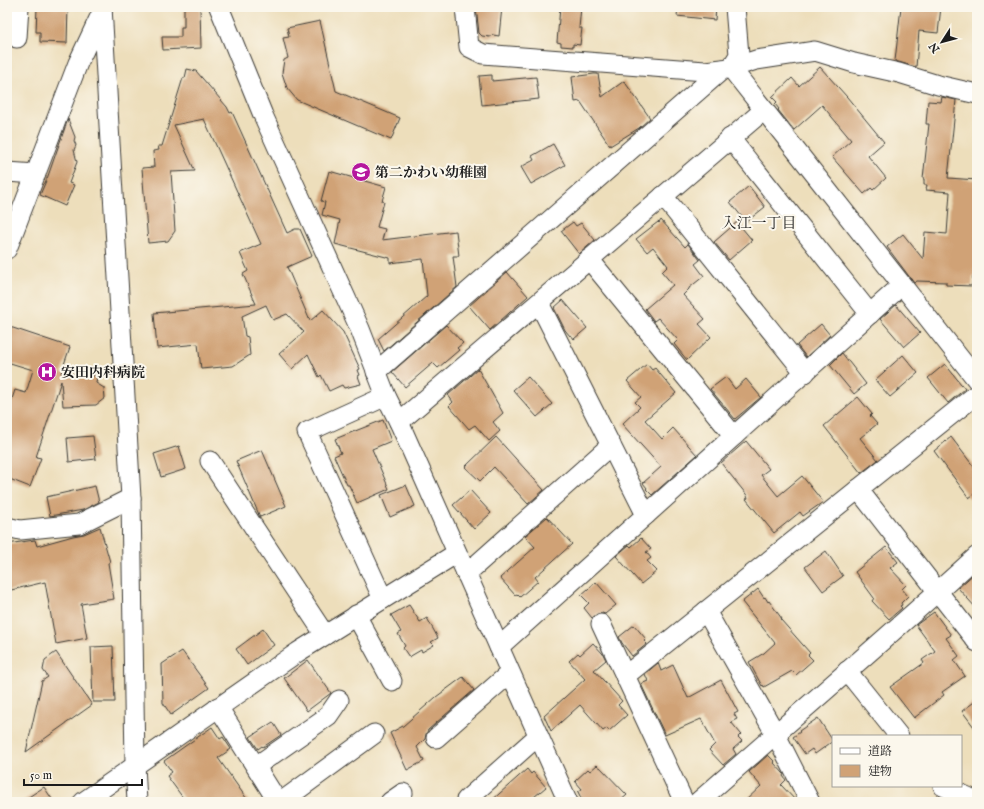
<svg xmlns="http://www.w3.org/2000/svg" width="984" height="809" font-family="'IM FELL English','Noto Serif JP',serif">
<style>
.building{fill:#d0a276}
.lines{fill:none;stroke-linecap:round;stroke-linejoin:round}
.minor-casing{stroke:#3b3934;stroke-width:21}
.minor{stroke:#fff;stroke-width:19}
.labels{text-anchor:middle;stroke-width:4;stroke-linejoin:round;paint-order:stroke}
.poi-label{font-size:14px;font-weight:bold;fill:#1c1c1c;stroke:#fbf7ec;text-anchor:start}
.neighbourhood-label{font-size:15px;fill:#1c1c1c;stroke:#fbf7ec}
</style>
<rect width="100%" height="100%" fill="#fbf7ec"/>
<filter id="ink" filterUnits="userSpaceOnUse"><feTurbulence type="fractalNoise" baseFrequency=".025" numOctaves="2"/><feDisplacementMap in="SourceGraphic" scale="8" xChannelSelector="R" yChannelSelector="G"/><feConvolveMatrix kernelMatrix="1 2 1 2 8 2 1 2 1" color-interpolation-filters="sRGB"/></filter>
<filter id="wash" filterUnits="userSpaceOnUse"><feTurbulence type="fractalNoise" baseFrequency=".012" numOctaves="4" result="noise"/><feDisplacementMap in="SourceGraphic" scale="16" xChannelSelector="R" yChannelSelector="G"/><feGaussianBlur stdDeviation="0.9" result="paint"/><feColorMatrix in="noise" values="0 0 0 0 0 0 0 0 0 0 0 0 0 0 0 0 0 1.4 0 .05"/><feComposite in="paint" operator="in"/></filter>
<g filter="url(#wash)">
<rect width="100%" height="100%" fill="#eddebb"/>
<g id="blocks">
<g class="building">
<polygon points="37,7 68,7 67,43 40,42 40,32 36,32"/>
<polygon points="184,7 200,7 201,48 163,50 162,37 181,37 181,27 184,27"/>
<polygon points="476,7 502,7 499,36 493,35 490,37 482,36 479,33"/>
<polygon points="560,7 581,7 579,28 582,28 580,45 573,44 573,47 561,46 561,43 557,42"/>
<polygon points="678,7 716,7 715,20 677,16"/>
<polygon points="901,7 941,7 938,33 919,31 916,67 895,61"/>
<polygon points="320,21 336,91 400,118 391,140 297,100 287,88 282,73 284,60 288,58 283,38 289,37 287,28"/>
<polygon points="820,67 847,97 884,142 868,156 886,178 873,190 871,188 864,194 832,157 851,140 822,105 794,130 778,110 779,109 775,104 777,102 772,97 792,78 799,86"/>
<polygon points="187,69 196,71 227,107 230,113 232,112 287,233 295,229 300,229 312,256 287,267 310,321 323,310 343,332 360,369 358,370 360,375 358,376 361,384 344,388 342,385 329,391 321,375 319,377 308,354 292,369 279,354 304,332 287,314 273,320 266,305 242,316 245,336 248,337 250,355 233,366 201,369 198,344 157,348 154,313 256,304 243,274 248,271 240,253 261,244 204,119 174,125 195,171 171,172 175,231 168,241 148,243 142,168 154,167 153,151 159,150 158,146 162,146 183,78 185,78"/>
<polygon points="594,74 598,74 602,97 624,81 650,118 639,128 610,146 580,101 575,102 572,77"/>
<polygon points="492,75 492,81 536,77 539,99 482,105 479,76"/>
<polygon points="942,97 956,100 948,178 977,180 977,276 973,276 972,286 946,285 946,282 917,281 914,283 887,247 903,234 923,259 925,232 947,234 950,192 926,190 927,185 924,185 924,179 923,179 929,124 926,124 928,101 941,102"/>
<polygon points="68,119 75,137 74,141 76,145 74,150 77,162 69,183 74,185 65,206 40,195 48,176"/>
<polygon points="553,144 565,165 531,184 521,167 534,160 532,156"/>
<polygon points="329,171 386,187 382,201 384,202 377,227 385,229 382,240 456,231 459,256 453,256 457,287 384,351 378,339 427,296 423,259 390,263 390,258 335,244 340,220 322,215 325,202 321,201"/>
<polygon points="749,186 765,207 746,222 730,202"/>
<polygon points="661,220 685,247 688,244 700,260 695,264 704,276 689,288 689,289 683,295 705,319 699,324 711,337 687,360 674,344 678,340 658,318 654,321 645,309 673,285 662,272 668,266 653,247 647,252 636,239 658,222 659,223"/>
<polygon points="573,222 576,226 581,223 595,240 579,254 561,231"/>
<polygon points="737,222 752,240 729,260 714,242"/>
<polygon points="507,272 528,296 490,330 469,306"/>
<polygon points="563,300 587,328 574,339 571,335 570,336 565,330 554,308"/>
<polygon points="896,305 920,333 904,347 880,319"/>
<polygon points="821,324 830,335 806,357 797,345"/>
<polygon points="446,325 463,343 457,348 459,350 438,368 433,363 405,387 392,372"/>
<polygon points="7,326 70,347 61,373 97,376 96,383 104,388 105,398 96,405 63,406 61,381 36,457 41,458 30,487 7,478 7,414 15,390 26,393 33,370 7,362"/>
<polygon points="842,353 866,384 854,394 830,365"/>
<polygon points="903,355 918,373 890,397 875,380"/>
<polygon points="647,364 652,370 655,368 676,393 645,420 662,439 673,428 697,455 652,495 646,489 647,488 643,483 661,467 622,424 640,407 635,402 641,397 627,381"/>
<polygon points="945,364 965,389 948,403 928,378"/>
<polygon points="478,369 503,413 493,422 500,431 489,441 475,425 469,429 449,406 453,402 448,395"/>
<polygon points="528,377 552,404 537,417 513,390"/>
<polygon points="726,377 735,389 746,379 761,397 735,419 710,389"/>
<polygon points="858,397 872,414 870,416 877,424 860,438 878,460 861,473 824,426"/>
<polygon points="383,420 391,441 372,449 389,489 357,503 349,485 347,485 334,456 341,453 335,439"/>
<polygon points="93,436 96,459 69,462 67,438"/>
<polygon points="496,437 544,490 528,504 494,467 480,481 465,467"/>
<polygon points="951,437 977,471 977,492 969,498 934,451"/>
<polygon points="746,441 769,469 761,475 778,496 802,476 823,502 803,516 800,512 774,533 746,499 748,498 746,494 721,463"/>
<polygon points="179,446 186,469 161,477 154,454"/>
<polygon points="262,450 286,506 260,517 236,461"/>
<polygon points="406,485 415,506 390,517 381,495"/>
<polygon points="95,486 99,502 83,510 50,516 46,497"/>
<polygon points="470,490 491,513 474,529 453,505"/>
<polygon points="547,517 572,544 535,577 538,581 520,597 517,594 515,595 500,578 535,547 525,536"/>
<polygon points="100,527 110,562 108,563 114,599 81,604 87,638 56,644 45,582 7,591 7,544 35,540 37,546 73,536 84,534"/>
<polygon points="641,538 651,549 646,552 651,558 647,561 657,571 641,584 616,556 629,545 631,547"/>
<polygon points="886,547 898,562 890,568 906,585 902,589 908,596 901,603 902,605 900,606 902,608 889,619 872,601 874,598 855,572"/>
<polygon points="826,551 843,576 823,591 805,567"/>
<polygon points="977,571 977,609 958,588"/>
<polygon points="596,582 616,605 605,614 602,613 597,614 592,618 584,608 589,603 581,595"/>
<polygon points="758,589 764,598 765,597 768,602 769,601 782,619 781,620 810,653 808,655 813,660 796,675 792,671 764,687 763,685 762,686 749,662 764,653 775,643 742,602"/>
<polygon points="409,605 420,622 427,618 438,638 431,642 434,645 422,652 421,650 409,657 403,648 405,646 398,634 401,632 391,615"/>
<polygon points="934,612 951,635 946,638 959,656 954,660 965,676 942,692 944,695 914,718 890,687 924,663 922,660 935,651 916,625"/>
<polygon points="634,625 646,639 644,641 647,644 632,656 622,643 619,637"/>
<polygon points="263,629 274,645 247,665 236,649"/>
<polygon points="593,643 603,654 606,660 594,670 622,701 618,705 627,715 609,731 607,728 603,731 580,705 551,731 544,716 585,679 569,661 578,653 580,655"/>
<polygon points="113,646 115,702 93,702 91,647"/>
<polygon points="182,651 209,688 171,715 163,703 162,664"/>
<polygon points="56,652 92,705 26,752 42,681 48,677 43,670 45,660"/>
<polygon points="308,660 331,693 307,711 284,678"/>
<polygon points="658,663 661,671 673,665 688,698 721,680 738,712 734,714 737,719 731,722 741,734 738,737 742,741 733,749 736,754 723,765 709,750 715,744 701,719 665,735 641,684 648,681 645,674"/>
<polygon points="463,677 474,690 428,730 426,734 425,739 417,747 424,761 407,770 390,733 403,726 436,697"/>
<polygon points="977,700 977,731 962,711"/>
<polygon points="818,718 833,741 815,754 812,749 805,754 793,737 800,732 799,731"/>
<polygon points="273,722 281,735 263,747 262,746 258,749 250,737"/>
<polygon points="212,727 220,739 223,737 231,749 218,758 249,802 186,802 167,776 172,772 164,761"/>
<polygon points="768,755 775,762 774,763 784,774 783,776 786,780 781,785 797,802 744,802 761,786 749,772"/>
<polygon points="597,765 599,767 600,767 627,795 619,802 583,802 578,792 582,789 575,781 588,769 590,771"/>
<polygon points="527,769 531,774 533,772 546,787 528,802 490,802"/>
<polygon points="44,787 54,802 21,802"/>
</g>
</g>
</g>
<g filter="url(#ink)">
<use href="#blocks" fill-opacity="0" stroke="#3b3934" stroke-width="1"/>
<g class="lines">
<g class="minor-casing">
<g id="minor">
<polyline points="102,7 131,498 135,765 137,802"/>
<polyline points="219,7 263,115 360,329 386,396 399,422 568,802"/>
<polyline points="465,7 469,47 483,54 705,71 731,68 756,60 815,51 854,63 899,73 938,85 977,94"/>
<polyline points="17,38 19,7"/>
<polyline points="731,68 977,380"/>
<polyline points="731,68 739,55 735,7"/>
<polyline points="730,138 870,314"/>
<polyline points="7,172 36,174"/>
<polyline points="663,196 805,373"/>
<polyline points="7,249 78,63 102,12"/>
<polyline points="589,259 734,436"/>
<polyline points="539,303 646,515"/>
<polyline points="376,372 723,69"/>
<polyline points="399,422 764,110"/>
<polyline points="210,461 325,635"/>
<polyline points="858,489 977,642"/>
<polyline points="7,527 20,530 79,524 131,498"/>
<polyline points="466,574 611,445"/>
<polyline points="383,599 307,432 386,396"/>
<polyline points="706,611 775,733 810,802"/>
<polyline points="356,615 392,681"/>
<polyline points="601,624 684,802"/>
<polyline points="499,647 902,285"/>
<polyline points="847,671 899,736"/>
<polyline points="625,676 977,394"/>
<polyline points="218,707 278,802"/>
<polyline points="436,738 510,673"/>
<polyline points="256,766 328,716 339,700"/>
<polyline points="943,786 977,801"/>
<polyline points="466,800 538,736"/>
<polyline points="83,802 298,652 457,553"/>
<polyline points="281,802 374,734"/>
<polyline points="390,802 403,793"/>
<path d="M698 802C791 720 885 640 977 556"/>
</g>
</g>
<use href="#minor" class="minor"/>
</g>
</g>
<defs>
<g id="school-disc" transform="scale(1)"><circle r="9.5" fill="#b5179e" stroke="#fbf7ec"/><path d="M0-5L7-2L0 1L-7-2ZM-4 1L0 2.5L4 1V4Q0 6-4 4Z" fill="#fff"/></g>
<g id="hospital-disc" transform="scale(1)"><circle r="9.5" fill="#b5179e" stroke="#fbf7ec"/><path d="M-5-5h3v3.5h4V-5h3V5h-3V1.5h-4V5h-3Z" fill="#fff"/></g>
</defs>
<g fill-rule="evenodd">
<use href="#school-disc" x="361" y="172"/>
<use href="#hospital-disc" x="47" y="372"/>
</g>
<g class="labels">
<g class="poi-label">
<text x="375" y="177">第二かわい幼稚園</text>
<text x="61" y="377">安田内科病院</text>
</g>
<g class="neighbourhood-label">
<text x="759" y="228">入江一丁目</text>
</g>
</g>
<rect width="984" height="809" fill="none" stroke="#fbf7ec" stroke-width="24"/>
<rect x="832" y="735" width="130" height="52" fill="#fbf7ec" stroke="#a29f99"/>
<rect x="840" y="748" width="20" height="6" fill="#ffffff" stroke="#a29f99"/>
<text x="868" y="755" font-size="12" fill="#1c1c1c">道路</text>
<rect x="840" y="765" width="20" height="12" fill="#d0a276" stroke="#a29f99"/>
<text x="868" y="775" font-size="12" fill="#1c1c1c">建物</text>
<g transform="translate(942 42) rotate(234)" stroke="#fbf7ec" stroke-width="3" paint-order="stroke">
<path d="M0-3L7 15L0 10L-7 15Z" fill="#1c1c1c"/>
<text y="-6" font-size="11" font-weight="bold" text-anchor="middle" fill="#1c1c1c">N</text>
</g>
<path d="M24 779v6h118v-6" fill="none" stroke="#1c1c1c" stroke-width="2"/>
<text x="30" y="779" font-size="12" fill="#1c1c1c" stroke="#fbf7ec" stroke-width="3" paint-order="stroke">50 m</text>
</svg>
